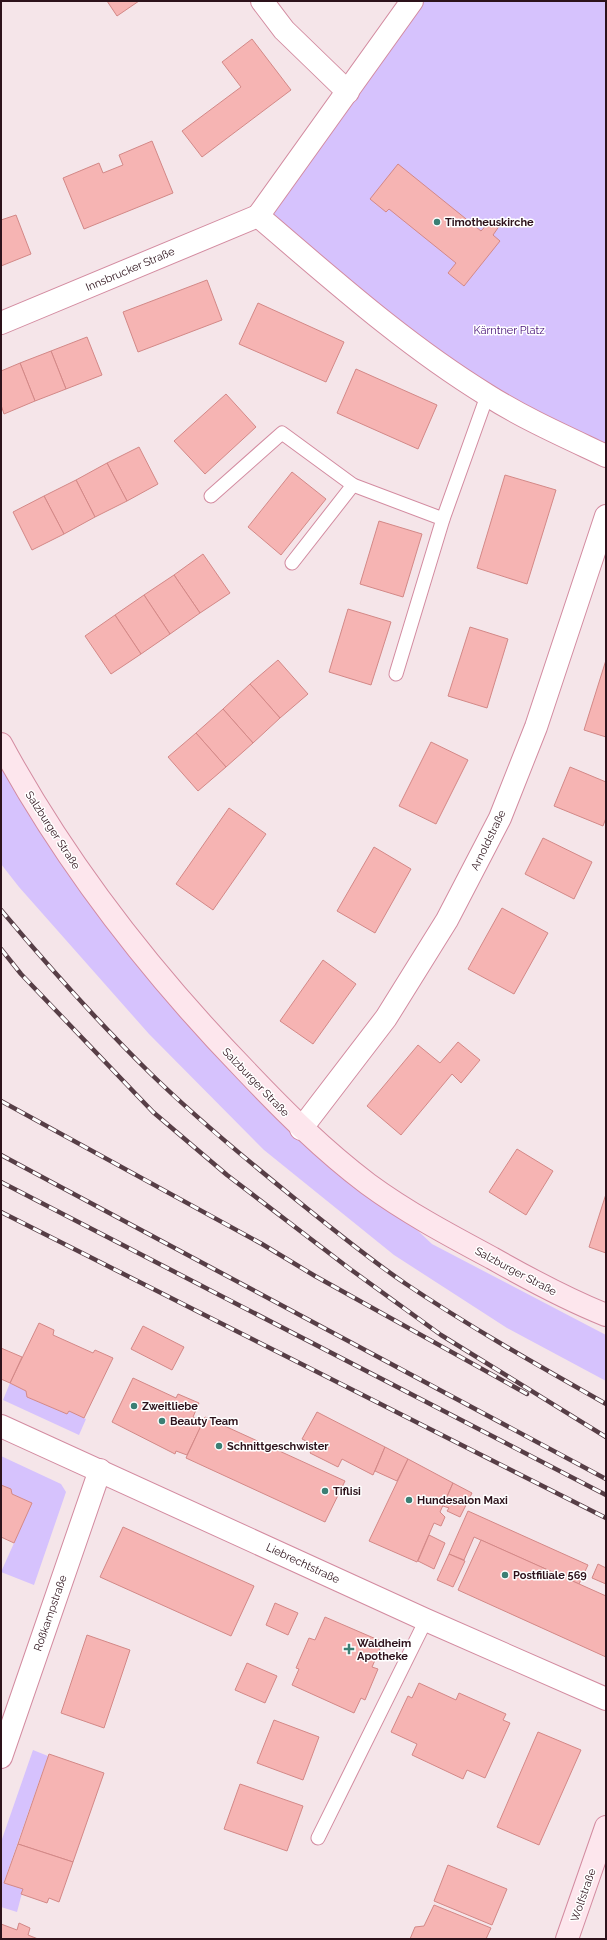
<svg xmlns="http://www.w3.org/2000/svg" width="607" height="1940" font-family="Raleway,sans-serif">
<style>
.green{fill:#d6c2fd}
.building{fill:#f6b4b3;stroke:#d38887}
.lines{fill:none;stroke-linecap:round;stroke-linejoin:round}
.lane-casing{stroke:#d38ba0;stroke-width:15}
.street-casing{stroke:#d38ba0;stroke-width:24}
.secondary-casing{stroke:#d38ba0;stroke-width:24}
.lane{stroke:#fff;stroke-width:13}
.street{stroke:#fff;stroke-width:22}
.secondary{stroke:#fde6ed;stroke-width:22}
.rail-casing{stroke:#573e46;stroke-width:4.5}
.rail{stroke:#fff;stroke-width:3;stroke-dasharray:9;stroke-linecap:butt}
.poi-dot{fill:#3b7f74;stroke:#fff;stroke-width:1.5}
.labels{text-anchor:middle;stroke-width:3;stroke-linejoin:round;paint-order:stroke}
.poi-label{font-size:11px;font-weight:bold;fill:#2d121b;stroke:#fff;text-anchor:start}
.street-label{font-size:11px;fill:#2d121b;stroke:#fff}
.park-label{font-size:11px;fill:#430c76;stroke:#fff}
</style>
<rect width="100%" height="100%" fill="#f5e5e9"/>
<g class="green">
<polygon points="412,1 606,1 606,456 487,396 258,216"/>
<polygon points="1,744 131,941 368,1184 432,1244 606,1335 606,1381 507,1328 394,1255 264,1150 149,1034 19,887 1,864"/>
<polygon points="10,1383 26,1391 27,1397 67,1414 69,1411 86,1419 79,1435 3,1400"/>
<polygon points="1,1456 61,1484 66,1492 34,1585 1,1572 32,1503 12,1494 11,1489 1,1485"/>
<polygon points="33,1750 48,1756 4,1882 23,1889 17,1912 1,1907 1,1842"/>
</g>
<g class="building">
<polygon points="107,1 139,1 117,16"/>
<polygon points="252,39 291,90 202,157 182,131 241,87 222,62"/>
<polygon points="152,141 173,193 84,229 63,178 99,163 103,173 123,165 119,155"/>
<polygon points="398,164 481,231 492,219 500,225 493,235 500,241 464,286 448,273 456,263 389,209 386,212 370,199"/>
<polygon points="16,215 31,254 1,266 1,220"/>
<polygon points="207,280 222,320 138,352 123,312"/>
<polygon points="258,303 344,342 326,382 239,344"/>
<polygon points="87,337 102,375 66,389 51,351"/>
<polygon points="51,351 66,389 35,401 20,363"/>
<polygon points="20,363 35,401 4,414 1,405 1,371"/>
<polygon points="356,369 437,405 418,449 337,413"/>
<polygon points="226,394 256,427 205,474 174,441"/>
<polygon points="139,447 158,484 127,501 107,463"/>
<polygon points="107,463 127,501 95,517 76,480"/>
<polygon points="292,472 326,499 281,555 248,527"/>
<polygon points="505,475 556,490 527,584 477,568"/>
<polygon points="76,480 95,517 64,534 44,496"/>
<polygon points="44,496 64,534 32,550 13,512"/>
<polygon points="379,521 422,534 403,597 360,584"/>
<polygon points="203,554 230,593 200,613 174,575"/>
<polygon points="174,575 200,613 170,634 144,595"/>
<polygon points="144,595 170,634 141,654 115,615"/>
<polygon points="348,609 391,622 371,685 329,672"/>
<polygon points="115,615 141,654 111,674 85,636"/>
<polygon points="470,627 508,639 487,708 448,696"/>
<polygon points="278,660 308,694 280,718 250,684"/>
<polygon points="606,660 606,737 584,730"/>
<polygon points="250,684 280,718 253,743 223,709"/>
<polygon points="223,709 253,743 226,767 196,733"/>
<polygon points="196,733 226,767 198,791 168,757"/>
<polygon points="431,742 468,760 436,824 399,806"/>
<polygon points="570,767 606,782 606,818 603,826 554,806"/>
<polygon points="229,808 266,834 213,910 176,884"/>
<polygon points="543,838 592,862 574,899 525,874"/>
<polygon points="374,847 411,869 375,933 337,911"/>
<polygon points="502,908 548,933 514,994 468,969"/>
<polygon points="323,960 356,984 313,1044 280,1021"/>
<polygon points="458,1042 480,1060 461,1083 452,1074 401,1135 367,1106 418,1045 440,1063"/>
<polygon points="517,1149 553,1171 526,1215 489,1192"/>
<polygon points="606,1194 606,1253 589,1247"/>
<polygon points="39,1323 54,1330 53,1335 93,1353 95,1350 113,1358 84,1418 69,1411 67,1414 27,1397 26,1391 10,1383"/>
<polygon points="143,1326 184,1347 172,1370 131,1349"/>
<polygon points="1,1348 22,1357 10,1383 1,1379"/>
<polygon points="133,1378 176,1398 178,1394 199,1403 193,1417 203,1422 187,1455 176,1451 175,1454 112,1422"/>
<polygon points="317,1412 385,1447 373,1475 342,1459 338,1467 310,1453 314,1445 302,1439"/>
<polygon points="205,1417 345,1481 325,1522 186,1458"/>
<polygon points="385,1447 408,1459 397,1481 375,1471"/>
<polygon points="408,1459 453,1483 440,1512 445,1517 441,1526 434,1523 417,1562 369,1541"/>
<polygon points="453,1483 472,1493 460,1517 447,1511 449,1508 443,1506"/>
<polygon points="1,1485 11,1489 12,1494 32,1503 14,1543 1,1537"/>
<polygon points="468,1511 588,1565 579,1584 474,1537 464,1560 449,1554"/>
<polygon points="123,1527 254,1586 231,1636 100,1577"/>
<polygon points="429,1535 445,1543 434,1569 418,1561"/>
<polygon points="481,1540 606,1596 606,1657 458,1590"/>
<polygon points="449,1554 465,1561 453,1587 437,1580"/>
<polygon points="598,1564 606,1568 606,1584 592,1578"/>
<polygon points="275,1603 298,1613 288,1635 266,1625"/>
<polygon points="325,1617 383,1642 372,1667 378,1669 365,1700 361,1698 354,1713 292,1685 299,1669 296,1668 309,1638 315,1640"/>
<polygon points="87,1635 130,1650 104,1728 61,1713"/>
<polygon points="247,1663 277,1676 265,1703 235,1690"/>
<polygon points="419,1683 456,1700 459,1693 506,1714 503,1720 510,1723 485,1778 467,1770 463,1779 412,1755 417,1744 391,1732 408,1696 412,1698"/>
<polygon points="274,1720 319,1737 303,1780 257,1763"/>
<polygon points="538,1732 581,1750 539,1845 497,1827"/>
<polygon points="49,1754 104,1773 73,1862 18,1844"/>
<polygon points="240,1784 303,1806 287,1851 224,1829"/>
<polygon points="18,1844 73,1862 59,1902 49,1898 47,1903 21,1894 23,1889 4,1883"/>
<polygon points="448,1865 507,1889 492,1925 434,1901"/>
<polygon points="434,1905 491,1928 486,1939 410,1939 415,1927 424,1926"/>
<polygon points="19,1923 30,1928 28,1935 38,1939 1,1939 1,1924 17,1930"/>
</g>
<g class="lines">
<g class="lane-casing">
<g id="lane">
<polyline points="211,496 282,433 353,485 443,519 487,396"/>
<polyline points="292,563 353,485"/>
<polyline points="396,674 443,519"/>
<polyline points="318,1838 426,1620"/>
</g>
</g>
<g class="street-casing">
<g id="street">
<polyline points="262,1 284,30 348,92"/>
<path d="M412 1 258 216C332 279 404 344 487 395 525 419 566 437 606 456"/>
<polyline points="1,323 258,216"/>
<polyline points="301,1129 386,1018 447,920 500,818 536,727 606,516"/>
<polyline points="1,1426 426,1620 606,1699"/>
<polyline points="1,1757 100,1470"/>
</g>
</g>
<g class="secondary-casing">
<g id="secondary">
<path d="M1 744C66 864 151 973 246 1071 284 1111 323 1150 368 1184 406 1212 449 1235 492 1258 529 1279 566 1299 606 1315"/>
<polyline points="567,1939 606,1827"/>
</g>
</g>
<use href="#lane" class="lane"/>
<use href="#street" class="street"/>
<use href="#secondary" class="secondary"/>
<g class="rail-casing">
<g id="rail">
<path d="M1 910C48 966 97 1021 150 1073 197 1119 248 1161 299 1202 334 1230 369 1259 406 1284 470 1327 539 1366 606 1404"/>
<polyline points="1,949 21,974 153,1112 227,1175 350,1269 441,1335 606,1437"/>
<polyline points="1,1101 262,1244 315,1276 527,1394"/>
<polyline points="1,1155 606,1479"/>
<polyline points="1,1182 606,1495"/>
<polyline points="1,1212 606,1518"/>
</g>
</g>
<use href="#rail" class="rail"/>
</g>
<g class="poi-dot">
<circle cx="437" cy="222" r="4"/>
<circle cx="134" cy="1406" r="4"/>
<circle cx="162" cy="1421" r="4"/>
<circle cx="219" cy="1446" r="4"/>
<circle cx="325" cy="1491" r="4"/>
<circle cx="409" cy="1500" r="4"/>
<circle cx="505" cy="1575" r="4"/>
<path d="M347 1643h4v4h4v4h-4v4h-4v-4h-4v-4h4z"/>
</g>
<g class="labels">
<g class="poi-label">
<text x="445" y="226">Timotheuskirche</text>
<text x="142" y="1410">Zweitliebe</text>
<text x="170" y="1425">Beauty Team</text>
<text x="227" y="1450">Schnittgeschwister</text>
<text x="333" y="1495">Tiflisi</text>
<text x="417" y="1504">Hundesalon Maxi</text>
<text x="513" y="1579">Postfiliale 569</text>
<text x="357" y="1647">Waldheim<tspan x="357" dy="13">Apotheke</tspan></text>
</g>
<g class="street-label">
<text transform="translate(130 269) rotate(-23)" y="4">Innsbrucker Straße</text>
<text transform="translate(53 830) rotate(57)" y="4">Salzburger Straße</text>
<text transform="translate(488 840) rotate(-64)" y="4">Arnoldstraße</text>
<text transform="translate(256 1082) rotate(46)" y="4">Salzburger Straße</text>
<text transform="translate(516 1271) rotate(28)" y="4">Salzburger Straße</text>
<text transform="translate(303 1563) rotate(25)" y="4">Liebrechtstraße</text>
<text transform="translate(50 1613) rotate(-71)" y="4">Roßkampstraße</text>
<text transform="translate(583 1895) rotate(-71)" y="4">Wolfstraße</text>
</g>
<g class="park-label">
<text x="509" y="334">Kärntner Platz</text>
</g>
</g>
<rect width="607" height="1940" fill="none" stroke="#2d121b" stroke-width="4"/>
</svg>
